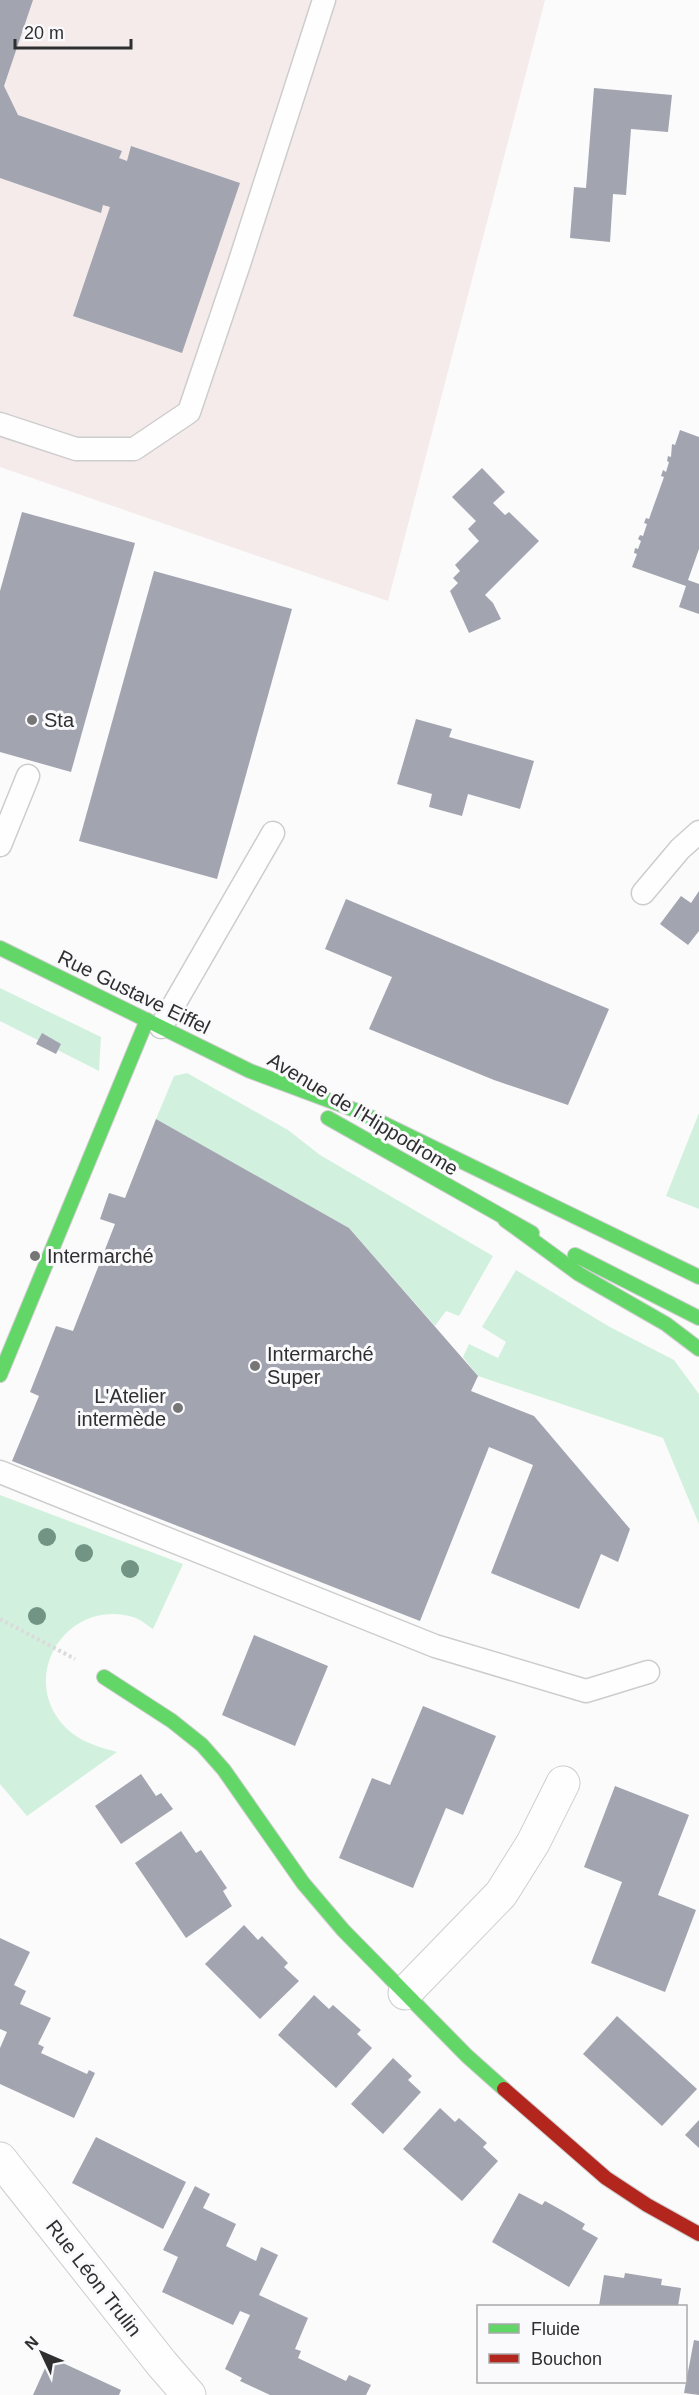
<svg xmlns="http://www.w3.org/2000/svg" width="699" height="2395" font-family="Helvetica,sans-serif">
<style>
.industrial{fill:#f4ebea}
.green{fill:#d1f1de}
.building{fill:#a2a4b0}
.lines{fill:none;stroke-linecap:round;stroke-linejoin:round}
.lane-casing{stroke:#cdcdcd;stroke-width:25}
.street-casing{stroke:#cdcdcd;stroke-width:35}
.fast-casing{stroke:#cdcdcd;stroke-width:16}
.jam-casing{stroke:#cdcdcd;stroke-width:16}
.path{stroke:#dbdbdb;stroke-width:4;stroke-dasharray:3 3;stroke-linecap:butt}
.lane{stroke:#fefeff;stroke-width:22}
.street{stroke:#fefeff;stroke-width:33}
.fast{stroke:#63d668;stroke-width:14}
.jam{stroke:#b3261e;stroke-width:14}
.tree{fill:#719485}
.poi-dot{fill:#767677;stroke:#fafafd;stroke-width:2}
.labels{text-anchor:middle;stroke-width:6;stroke-linejoin:round;paint-order:stroke}
.poi-label{font-size:20px;fill:#2f2f30;stroke:#fafafd;text-anchor:start}
.street-label{font-size:20px;fill:#2f2f30;stroke:#fafafd}
</style>
<rect width="100%" height="100%" fill="#fbfbfc"/>
<polygon class="industrial" points="0,0 545,0 388,601 0,467"/>
<g class="green">
<polygon points="0,988 101,1037 99,1071 0,1021"/>
<polygon points="187,1073 288,1130 320,1155 493,1256 459,1316 446,1311 435,1326 349,1228 156,1119 174,1076"/>
<polygon points="699,1113 699,1209 666,1196"/>
<polygon points="516,1270 608,1326 674,1360 699,1394 699,1524 663,1438 478,1376 463,1357 469,1344 498,1358 506,1342 482,1327"/>
<path d="M0 1495 183 1564 153 1629C147 1625 140 1619 133 1617 65 1597 16 1680 67 1729 81 1742 99 1747 117 1752L27 1816 0 1784Z"/>
</g>
<g class="building">
<polygon points="0,0 33,0 4,86 18,115 122,151 119,158 127,161 131,146 240,183 182,353 73,316 110,207 103,205 101,213 0,178"/>
<polygon points="594,88 672,95 668,132 631,129 626,195 613,194 610,242 570,238 574,187 586,188"/>
<polygon points="680,430 699,437 699,549 688,580 699,584 699,614 679,607 686,586 632,567 637,554 634,553 635,548 638,549 641,541 638,539 640,535 643,536 647,524 644,523 646,518 649,519 664,477 661,476 663,470 666,472 669,462 667,461 668,456 671,457 672,444 675,445"/>
<polygon points="482,468 505,492 493,503 505,515 509,512 539,541 485,595 493,603 501,619 469,633 450,591 458,583 453,578 460,571 455,565 479,541 468,529 476,521 452,497"/>
<polygon points="22,512 135,543 71,772 0,752 0,591"/>
<polygon points="154,571 292,609 217,879 79,841"/>
<polygon points="416,719 452,729 449,737 534,761 520,809 468,794 462,816 429,807 432,794 397,784"/>
<polygon points="699,891 699,931 688,945 660,924 681,896 691,903"/>
<polygon points="346,899 609,1009 568,1105 494,1080 369,1029 392,977 325,949"/>
<polygon points="42,1033 61,1044 56,1054 36,1044"/>
<polygon points="156,1119 349,1228 478,1376 471,1391 534,1416 630,1529 618,1562 601,1554 579,1609 491,1573 533,1465 489,1447 420,1621 12,1461 39,1396 30,1392 56,1326 73,1331 115,1224 100,1219 109,1193 125,1198"/>
<polygon points="254,1635 328,1666 295,1746 222,1715"/>
<polygon points="423,1706 496,1736 463,1815 446,1808 413,1888 339,1858 372,1778 390,1785"/>
<polygon points="141,1774 156,1796 161,1793 173,1809 121,1844 95,1806"/>
<polygon points="615,1786 689,1815 658,1895 696,1910 665,1992 591,1963 622,1882 584,1867"/>
<polygon points="181,1831 196,1853 201,1850 227,1888 223,1891 232,1906 186,1938 135,1863"/>
<polygon points="244,1925 258,1940 262,1936 288,1963 284,1967 299,1981 260,2019 205,1964"/>
<polygon points="0,1938 30,1952 14,1985 26,1991 20,2004 51,2018 38,2044 44,2047 41,2053 87,2074 89,2070 95,2073 74,2118 0,2084 0,2048 7,2032 0,2029"/>
<polygon points="314,1995 329,2009 333,2005 361,2030 357,2034 372,2048 336,2088 278,2035"/>
<polygon points="617,2016 697,2089 662,2126 583,2054"/>
<polygon points="393,2058 412,2076 408,2080 421,2092 383,2134 351,2104"/>
<polygon points="440,2108 455,2122 459,2118 487,2143 483,2147 498,2161 462,2201 403,2149"/>
<polygon points="699,2120 699,2148 685,2135"/>
<polygon points="96,2137 186,2182 163,2229 72,2183"/>
<polygon points="195,2186 210,2194 203,2208 236,2224 226,2246 256,2261 261,2247 278,2255 259,2295 308,2318 295,2349 301,2351 298,2358 346,2381 349,2375 371,2385 366,2395 270,2395 240,2381 242,2378 225,2369 250,2315 240,2311 233,2325 162,2292 178,2257 163,2250"/>
<polygon points="519,2193 542,2205 545,2201 563,2211 585,2224 582,2229 598,2238 569,2287 492,2242"/>
<polygon points="625,2273 662,2279 661,2285 681,2288 678,2306 599,2306 604,2275 624,2278"/>
<polygon points="694,2340 699,2341 699,2395 684,2393"/>
<polygon points="50,2357 121,2390 119,2395 33,2395"/>
</g>
<g class="lines">
<g class="lane-casing">
<g id="lane">
<polyline points="0,424 76,449 134,449 189,412 239,264 324,0"/>
<polyline points="0,845 28,776"/>
<polyline points="643,893 680,849 699,832"/>
<polyline points="161,1027 273,833"/>
<polyline points="0,1472 435,1646 586,1691 648,1672"/>
</g>
</g>
<g class="street-casing">
<g id="street">
<polyline points="405,1993 501,1894 533,1843 563,1783"/>
<polyline points="0,2159 162,2364 189,2395"/>
</g>
</g>
<g class="fast-casing">
<g id="fast">
<polyline points="0,948 250,1071 360,1112 699,1277"/>
<polyline points="328,1118 532,1233"/>
<polyline points="505,1220 579,1274 666,1324 699,1349"/>
<polyline points="575,1255 699,1318"/>
<polyline points="0,1375 147,1020"/>
<polyline points="104,1677 172,1721 202,1745 224,1770 303,1883 343,1930 467,2056 504,2089"/>
</g>
</g>
<g class="jam-casing">
<polyline id="jam" points="504,2089 606,2178 647,2205 699,2234"/>
</g>
<polyline class="path" points="0,1619 75,1659"/>
<use href="#lane" class="lane"/>
<use href="#street" class="street"/>
<use href="#fast" class="fast"/>
<use href="#jam" class="jam"/>
</g>
<g class="tree">
<circle cx="47" cy="1537" r="9"/>
<circle cx="84" cy="1553" r="9"/>
<circle cx="130" cy="1569" r="9"/>
<circle cx="37" cy="1616" r="9"/>
</g>
<g class="poi-dot">
<circle cx="32" cy="720" r="6"/>
<circle cx="35" cy="1256" r="6"/>
<circle cx="255" cy="1366" r="6"/>
<circle cx="178" cy="1408" r="6"/>
</g>
<g class="labels">
<g class="poi-label">
<text x="44" y="727">Sta</text>
<text x="47" y="1263">Intermarché</text>
<text x="267" y="1361">Intermarché<tspan x="267" dy="23">Super</tspan></text>
<text x="166" y="1403" text-anchor="end">L'Atelier<tspan x="166" dy="23">intermède</tspan></text>
</g>
<g class="street-label">
<text transform="translate(134 992) rotate(26)" y="7">Rue Gustave Eiffel</text>
<text transform="translate(363 1114) rotate(31)" y="7">Avenue de l'Hippodrome</text>
<text transform="translate(94 2278) rotate(52)" y="7">Rue Léon Trulin</text>
</g>
</g>
<rect x="477" y="2305" width="210" height="78" fill="#fafafd" stroke="#a9a9ab" stroke-width="1.5"/>
<rect x="489" y="2324" width="30" height="9" fill="#63d668" stroke="#a9a9ab" stroke-width="1.5"/>
<text x="531" y="2335" font-size="18" fill="#2f2f30">Fluide</text>
<rect x="489" y="2354" width="30" height="9" fill="#b3261e" stroke="#a9a9ab" stroke-width="1.5"/>
<text x="531" y="2365" font-size="18" fill="#2f2f30">Bouchon</text>
<g transform="translate(42 2353) rotate(314)" stroke="#fafafd" stroke-width="4.5" paint-order="stroke">
<path d="M0-4.5L10 22L0 15L-10 22Z" fill="#2f2f30"/>
<text y="-9" font-size="16" font-weight="bold" text-anchor="middle" fill="#2f2f30">N</text>
</g>
<path d="M15 39v9h116v-9" fill="none" stroke="#2f2f30" stroke-width="3"/>
<text x="24" y="39" font-size="18" fill="#2f2f30" stroke="#fafafd" stroke-width="4.5" paint-order="stroke">20 m</text>
</svg>
